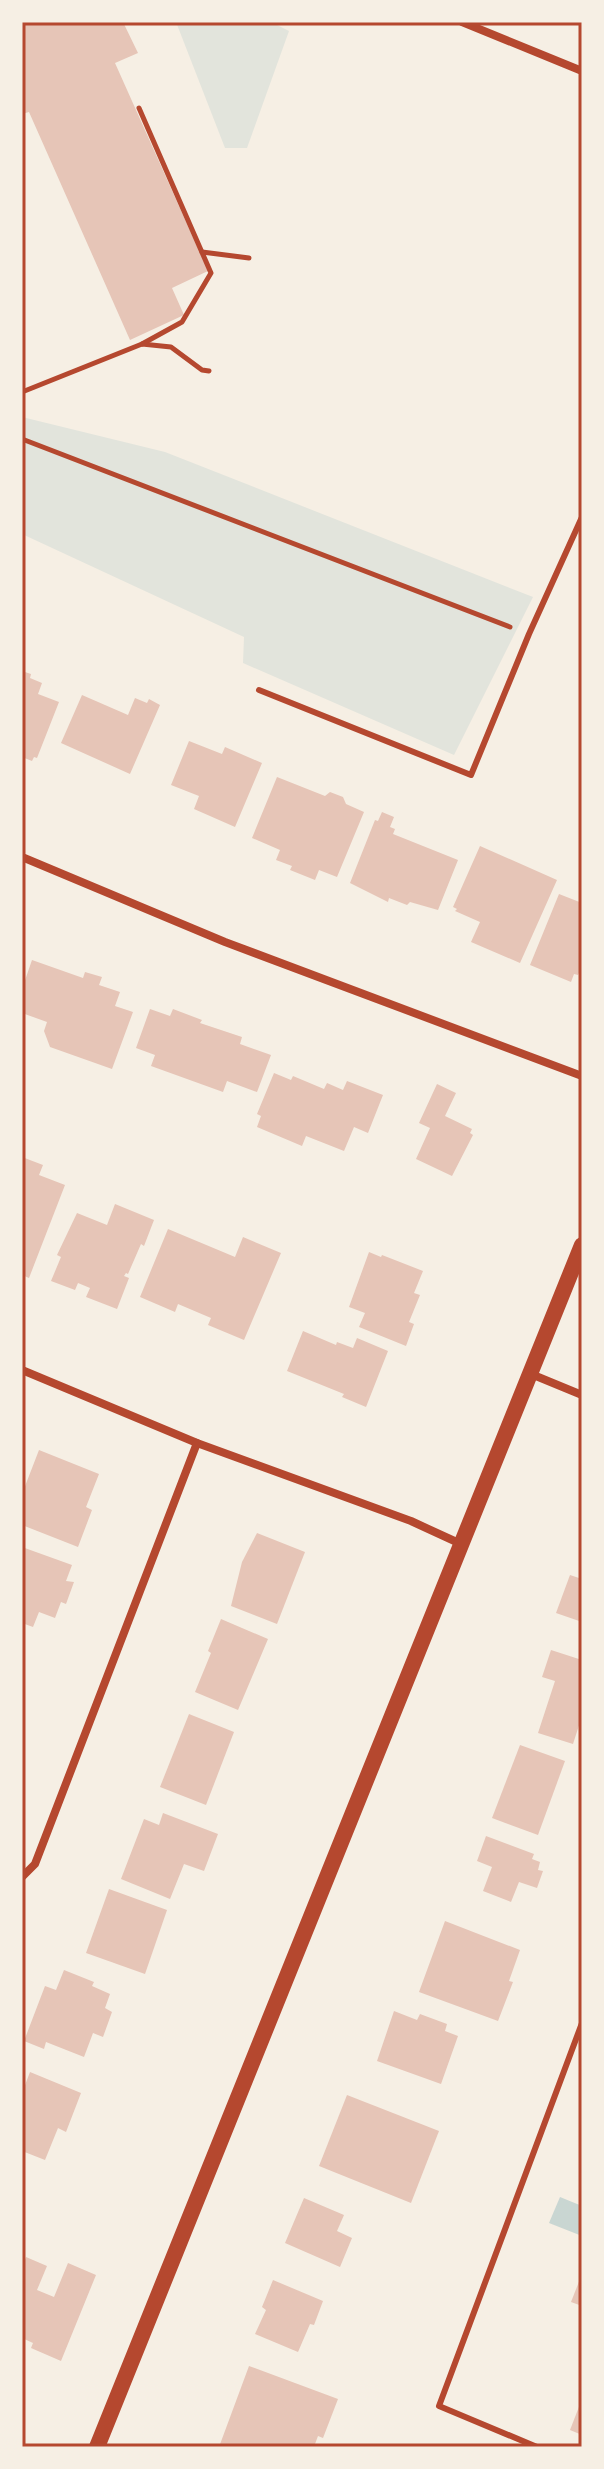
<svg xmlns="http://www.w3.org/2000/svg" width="604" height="2469" font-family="'Roboto Condensed',sans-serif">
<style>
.green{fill:#e2e4dc}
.water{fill:#c9d6d2}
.building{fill:#e6c5b7}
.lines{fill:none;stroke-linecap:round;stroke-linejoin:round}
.path{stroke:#b5482f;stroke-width:5}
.service{stroke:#b5482f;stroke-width:6}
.minor{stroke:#b5482f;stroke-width:8}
.secondary{stroke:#b5482f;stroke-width:16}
.neatline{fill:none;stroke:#b5482f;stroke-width:3}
</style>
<rect width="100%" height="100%" fill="#f6efe4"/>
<g class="green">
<polygon points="176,22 271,22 289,31 247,148 225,148"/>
<polygon points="22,417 165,452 533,597 454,755 243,663 244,637 22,534"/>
</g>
<polygon class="water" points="560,2197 582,2206 582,2236 549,2223"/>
<g class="building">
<polygon points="22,22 123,22 138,53 115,63 208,271 172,288 184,315 130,340 29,112 22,114"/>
<polygon points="22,671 31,674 30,678 42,683 38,694 59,702 37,758 34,757 32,761 22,757"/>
<polygon points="82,695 128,715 135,698 147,703 149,699 160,705 130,774 61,743"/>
<polygon points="189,741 222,754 225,747 262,763 235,827 194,809 199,796 171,785"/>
<polygon points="277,777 325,796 330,792 343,797 346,804 364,812 337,877 319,870 315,880 290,870 292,866 276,860 280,850 252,838"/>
<polygon points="382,812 394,817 390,827 395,829 393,834 458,860 438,910 410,902 407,905 389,898 388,902 350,883 375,820 378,821"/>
<polygon points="480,846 557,880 520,963 471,942 480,922 455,911 457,909 453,907"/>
<polygon points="559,894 582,903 582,972 580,971 578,975 574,974 571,982 530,965"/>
<polygon points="32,960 83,978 85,972 102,977 99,985 120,992 115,1006 133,1012 112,1069 50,1047 44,1031 47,1022 22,1013 22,989"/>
<polygon points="150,1009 170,1016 173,1009 202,1020 200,1023 242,1037 240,1044 271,1055 257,1092 227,1081 223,1092 151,1066 155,1055 136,1048"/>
<polygon points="274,1073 291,1080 293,1076 324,1089 327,1083 343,1090 347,1081 383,1095 368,1133 354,1127 344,1151 306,1136 302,1146 257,1127 261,1116 257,1114"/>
<polygon points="437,1084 456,1093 445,1116 472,1129 470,1133 473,1135 452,1176 416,1159 430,1128 419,1123"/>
<polygon points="22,1157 43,1165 39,1175 65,1185 29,1278 22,1275"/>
<polygon points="115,1204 154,1220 144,1246 141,1244 128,1274 126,1273 124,1276 129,1278 117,1309 86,1297 90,1288 78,1283 75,1290 51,1281 61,1257 57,1255 77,1213 107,1225"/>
<polygon points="168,1229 235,1257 243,1237 281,1253 244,1340 208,1325 211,1318 178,1304 175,1312 140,1297"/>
<polygon points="369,1252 381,1257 382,1255 423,1271 414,1293 420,1295 409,1322 414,1324 406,1346 359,1327 365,1313 349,1307"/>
<polygon points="303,1331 336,1345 337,1342 353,1348 357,1338 388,1351 366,1407 342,1397 344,1394 287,1371"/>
<polygon points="39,1450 99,1474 86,1507 92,1510 78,1547 22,1525 22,1494"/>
<polygon points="257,1533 305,1552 277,1624 231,1606 242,1562"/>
<polygon points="22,1547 72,1565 66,1581 74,1582 66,1604 61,1602 55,1618 39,1612 33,1627 22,1623"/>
<polygon points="570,1575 582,1579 582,1622 556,1613"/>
<polygon points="221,1619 268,1639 238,1710 195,1692 211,1653 208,1651"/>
<polygon points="551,1650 582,1660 582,1716 573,1744 538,1733 555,1681 542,1677"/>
<polygon points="189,1714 234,1732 206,1805 160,1787"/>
<polygon points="520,1745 565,1761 538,1835 492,1818"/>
<polygon points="163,1813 218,1834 204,1871 184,1864 170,1899 121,1879 144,1819 159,1825"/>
<polygon points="486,1836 534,1854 532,1859 540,1862 538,1870 543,1871 537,1888 519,1882 511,1902 483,1891 492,1867 477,1861"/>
<polygon points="109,1889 167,1910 145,1974 86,1953"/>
<polygon points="445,1921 520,1950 509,1981 513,1982 498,2021 419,1992"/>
<polygon points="64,1970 94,1982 92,1986 110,1994 105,2008 112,2012 103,2037 93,2033 84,2057 46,2042 44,2049 24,2041 45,1986 56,1990"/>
<polygon points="394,2011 417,2020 420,2014 447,2024 445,2031 458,2036 441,2084 377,2061"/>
<polygon points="30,2072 81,2093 66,2132 58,2128 45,2160 22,2151 22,2093"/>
<polygon points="347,2095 439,2131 411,2203 319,2166"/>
<polygon points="304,2198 344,2215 337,2231 352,2238 340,2267 285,2243"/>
<polygon points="26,2257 47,2266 37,2290 54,2297 68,2263 96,2275 61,2361 31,2348 33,2343 22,2338 22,2267"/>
<polygon points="582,2274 582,2306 571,2302"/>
<polygon points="273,2280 323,2301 314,2325 310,2324 298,2352 255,2334 266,2310 262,2307"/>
<polygon points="249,2366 338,2399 323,2438 318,2436 315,2444 307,2447 219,2447"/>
<polygon points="582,2399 582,2435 570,2430"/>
</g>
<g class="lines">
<g class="path">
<polyline points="139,108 211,273 182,322 142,344"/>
<polyline points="202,252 249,258"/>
<polyline points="22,392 142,344 171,347 202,370 209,371"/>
<polyline points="22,439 510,627"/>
</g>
<g class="service">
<polyline points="259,690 471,775 529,634 582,517"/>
<polyline points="537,2447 439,2406 582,2023"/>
</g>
<g class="minor">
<polyline points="462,22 582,71"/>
<polyline points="22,857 225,942 582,1076"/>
<polyline points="22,1370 197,1443 411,1521 461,1544"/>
<polyline points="531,1374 582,1395"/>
<polyline points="22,1877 35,1864 197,1443"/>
</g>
<polyline class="secondary" points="97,2447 582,1245"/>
</g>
<rect width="604" height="2469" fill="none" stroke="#f6efe4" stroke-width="48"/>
<rect x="24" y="24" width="556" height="2421" class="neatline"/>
</svg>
